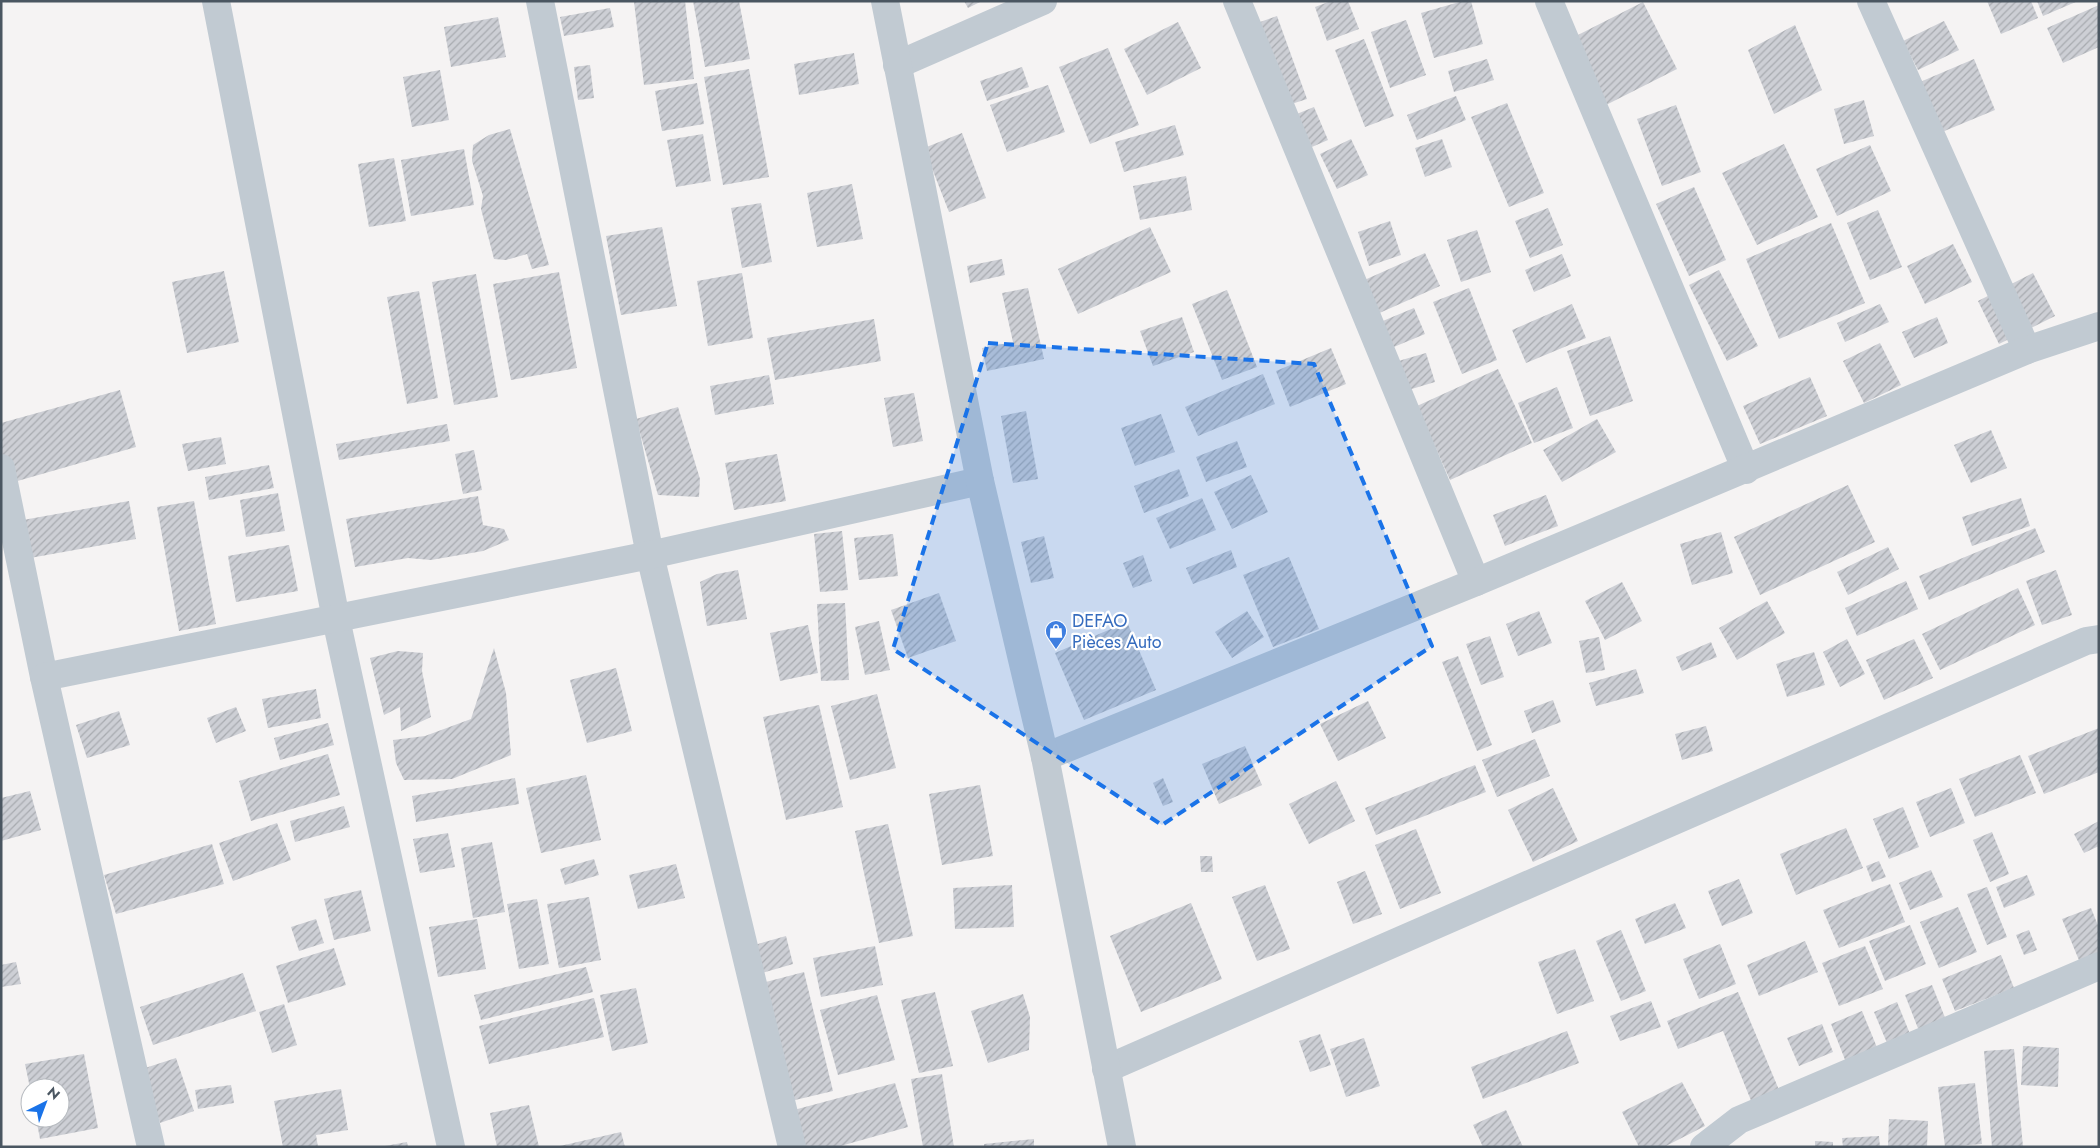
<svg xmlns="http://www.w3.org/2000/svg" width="2100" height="1148" font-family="Jost,sans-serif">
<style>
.building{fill:url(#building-hatch)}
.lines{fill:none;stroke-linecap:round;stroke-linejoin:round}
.minor{stroke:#c1cad2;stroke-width:28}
.tertiary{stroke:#c1cad2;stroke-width:28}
.marked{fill:#1a73e8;fill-opacity:0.2;stroke:#1a73e8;stroke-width:4;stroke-dasharray:10 6;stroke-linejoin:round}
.labels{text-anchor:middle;stroke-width:4.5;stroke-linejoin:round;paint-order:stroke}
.shop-label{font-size:18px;fill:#366cbe;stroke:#fff;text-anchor:start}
</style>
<defs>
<pattern id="building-hatch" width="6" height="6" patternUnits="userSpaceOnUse" patternTransform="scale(1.25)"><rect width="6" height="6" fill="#cdcfd5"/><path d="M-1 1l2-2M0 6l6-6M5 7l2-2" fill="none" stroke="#a8abb0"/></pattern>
</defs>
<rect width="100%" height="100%" fill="#f5f3f3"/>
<g class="building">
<polygon points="685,1 694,79 644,85 634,2"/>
<polygon points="693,1 739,1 750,59 705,67"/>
<polygon points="964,1 982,1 968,8"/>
<polygon points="1331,1 1348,1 1359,29 1327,41 1315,7"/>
<polygon points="1463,1 1471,1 1483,44 1434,58 1421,13"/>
<polygon points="1987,1 2031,1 2038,18 2001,34"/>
<polygon points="2037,1 2078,1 2043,16"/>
<polygon points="1643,2 1677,69 1606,105 1572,38"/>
<polygon points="2099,5 2099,47 2063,63 2047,28"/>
<polygon points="610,8 614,27 564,36 560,17"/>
<polygon points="1277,16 1307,99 1276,109 1246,27"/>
<polygon points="498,17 506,57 451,67 444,27"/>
<polygon points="1406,20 1426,75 1390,88 1371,32"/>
<polygon points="1944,21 1959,50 1918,70 1903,41"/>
<polygon points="1178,22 1201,68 1147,95 1124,49"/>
<polygon points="1795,25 1822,90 1774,114 1748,50"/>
<polygon points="1364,39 1394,116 1365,127 1335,50"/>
<polygon points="1108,48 1139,125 1090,144 1059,67"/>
<polygon points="854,53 859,84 799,95 794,64"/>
<polygon points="1487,59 1494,80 1454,92 1448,71"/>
<polygon points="1974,59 1995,110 1942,132 1920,82"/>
<polygon points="590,65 594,98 578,100 574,67"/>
<polygon points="1022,67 1029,87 987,101 980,81"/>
<polygon points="749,69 769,177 723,185 704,77"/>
<polygon points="440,70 449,120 412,127 403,77"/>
<polygon points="697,83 704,124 662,131 655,91"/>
<polygon points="1048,85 1065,132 1007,152 990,105"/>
<polygon points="1456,96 1466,120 1417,140 1407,115"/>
<polygon points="1864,100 1874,136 1844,144 1834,109"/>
<polygon points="1507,103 1544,193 1509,207 1471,117"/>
<polygon points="1676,105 1701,172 1662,186 1637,119"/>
<polygon points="1314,107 1328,140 1291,156 1277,122"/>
<polygon points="1175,125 1184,155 1124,172 1115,142"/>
<polygon points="510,129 549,265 532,269 527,254 506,260 494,259 481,209 483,196 472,161 473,145 489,135"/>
<polygon points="962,133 986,198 949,212 924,148"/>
<polygon points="703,134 711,181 676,187 667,140"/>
<polygon points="1351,139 1368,175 1337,189 1320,154"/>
<polygon points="1442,139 1452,167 1425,177 1415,148"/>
<polygon points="1784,144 1818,217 1757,245 1722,173"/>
<polygon points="1870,145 1891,191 1837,216 1816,169"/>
<polygon points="464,149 474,205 411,216 401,160"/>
<polygon points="394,158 406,221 369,227 358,164"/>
<polygon points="1186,176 1192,210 1140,220 1133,186"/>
<polygon points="852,184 863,239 817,247 807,193"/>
<polygon points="1694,187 1726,260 1689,276 1656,204"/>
<polygon points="761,203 772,262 742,268 731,208"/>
<polygon points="1548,208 1563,245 1530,258 1515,221"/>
<polygon points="1878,210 1902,267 1870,280 1847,223"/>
<polygon points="1390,221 1401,255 1369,266 1358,232"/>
<polygon points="1831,223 1865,303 1779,339 1746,259"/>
<polygon points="662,227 677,306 621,315 606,236"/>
<polygon points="1150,227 1171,272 1078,314 1058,269"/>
<polygon points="1477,230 1491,272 1461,282 1447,240"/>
<polygon points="1953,244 1972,282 1925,304 1907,266"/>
<polygon points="1425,253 1440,286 1375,315 1360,282"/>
<polygon points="1562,254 1571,276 1534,292 1525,270"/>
<polygon points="1002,259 1005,275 970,283 967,266"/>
<polygon points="1719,270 1758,346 1727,361 1689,285"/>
<polygon points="224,271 239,342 187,353 172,282"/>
<polygon points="559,272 577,368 511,380 493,284"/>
<polygon points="742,273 753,338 708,346 697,281"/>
<polygon points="2033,273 2055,316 1999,344 1978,301"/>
<polygon points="476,274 498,397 454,405 432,282"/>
<polygon points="1028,288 1044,359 987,371 982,348 1013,342 1002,293"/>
<polygon points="1469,288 1497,360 1462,374 1433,302"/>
<polygon points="1227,290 1257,367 1222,380 1192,304"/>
<polygon points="419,291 438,398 407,404 387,297"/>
<polygon points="1572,304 1586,338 1526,363 1512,330"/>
<polygon points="1880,304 1889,322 1845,342 1837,323"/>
<polygon points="1414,308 1425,334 1389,349 1378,323"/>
<polygon points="1182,317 1194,352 1153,366 1140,331"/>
<polygon points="1937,317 1948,343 1914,358 1902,332"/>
<polygon points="874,319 881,361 775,380 767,338"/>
<polygon points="1610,336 1633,401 1590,416 1567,351"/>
<polygon points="1880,343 1901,385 1864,403 1843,361"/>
<polygon points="1331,348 1346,384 1290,407 1276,371"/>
<polygon points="1426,353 1435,382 1405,391 1395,362"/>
<polygon points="1498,369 1532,443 1450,480 1417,406"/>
<polygon points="1263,374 1275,404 1198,436 1185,407"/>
<polygon points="769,375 774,404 715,415 710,386"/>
<polygon points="1810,377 1827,416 1760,444 1743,406"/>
<polygon points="1557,387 1573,428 1534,443 1518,403"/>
<polygon points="120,390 136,447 7,484 1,464 1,423"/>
<polygon points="914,393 923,441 893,447 884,398"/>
<polygon points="678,407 700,479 699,497 658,495 636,419"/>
<polygon points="1026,411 1038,479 1013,483 1001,416"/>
<polygon points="1161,414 1175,452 1135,466 1121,428"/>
<polygon points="1597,419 1616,452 1562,482 1543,450"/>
<polygon points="447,424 450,441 339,460 336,444"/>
<polygon points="1991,430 2007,468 1971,483 1954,445"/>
<polygon points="221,437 226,464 188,471 182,444"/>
<polygon points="1237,441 1247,467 1206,482 1196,457"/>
<polygon points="474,450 482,490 463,494 455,454"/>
<polygon points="777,454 786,501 734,510 725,463"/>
<polygon points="269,465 274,488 209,500 205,477"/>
<polygon points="1179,469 1189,496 1144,513 1134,486"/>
<polygon points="1251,475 1268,512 1232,529 1214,492"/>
<polygon points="1848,485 1875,542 1760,595 1734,537"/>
<polygon points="278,493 285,531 246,537 240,500"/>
<polygon points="1546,495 1558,526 1505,546 1493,515"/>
<polygon points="478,496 483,525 504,529 509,540 483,551 431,560 408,558 355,567 346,519"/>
<polygon points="1202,498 1216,530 1170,549 1156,518"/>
<polygon points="2021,498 2030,526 1972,546 1962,517"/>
<polygon points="129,501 136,539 30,558 23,520"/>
<polygon points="194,501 216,624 179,631 157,507"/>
<polygon points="2035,528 2045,552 1929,600 1919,576"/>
<polygon points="842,531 848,590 820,592 814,534"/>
<polygon points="1721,532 1733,573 1692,585 1680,544"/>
<polygon points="893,534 898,576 859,580 854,538"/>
<polygon points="1044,536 1054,578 1031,583 1021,542"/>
<polygon points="289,545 298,591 236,602 228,556"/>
<polygon points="1888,547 1899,569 1848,595 1837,572"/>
<polygon points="1231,550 1237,567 1193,584 1186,568"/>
<polygon points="1143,555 1152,581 1133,588 1123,563"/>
<polygon points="1289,557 1319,629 1273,647 1243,575"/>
<polygon points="738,570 747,619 707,626 700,582 717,574"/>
<polygon points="2056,570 2072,615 2042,625 2026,581"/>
<polygon points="1906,581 1918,609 1857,636 1845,608"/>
<polygon points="1622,582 1642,621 1605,640 1585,601"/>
<polygon points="2018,588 2035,625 1940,670 1922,634"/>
<polygon points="939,593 956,641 908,658 891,610"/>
<polygon points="1767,601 1785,633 1737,660 1719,628"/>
<polygon points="845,603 849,680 821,681 817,604"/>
<polygon points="1247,611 1264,637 1232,658 1215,632"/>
<polygon points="1539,611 1552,643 1518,656 1506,624"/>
<polygon points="879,621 890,670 865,675 855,627"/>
<polygon points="1127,622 1156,690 1084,720 1055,653"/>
<polygon points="808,625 818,673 780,681 770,633"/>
<polygon points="1490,636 1504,677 1481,685 1466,644"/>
<polygon points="1599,637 1605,670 1586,673 1579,641"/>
<polygon points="1847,639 1865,674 1840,687 1823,652"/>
<polygon points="1914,639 1933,678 1884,700 1866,660"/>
<polygon points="1711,642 1717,657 1682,671 1676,657"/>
<polygon points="494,648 506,693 511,755 452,779 404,780 396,763 393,740 425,736 471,719"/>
<polygon points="398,651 423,653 422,671 431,717 401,731 400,707 384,715 370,658"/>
<polygon points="1814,652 1825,685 1787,697 1776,664"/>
<polygon points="1458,656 1492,745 1477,751 1442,662"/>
<polygon points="616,668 632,731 587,743 570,680"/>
<polygon points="1636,669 1644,693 1596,706 1589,683"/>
<polygon points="316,689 321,718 268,728 262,699"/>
<polygon points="877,694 896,768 850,780 831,706"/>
<polygon points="1553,700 1561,722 1532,733 1524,711"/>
<polygon points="1368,701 1386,738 1338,761 1320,724"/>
<polygon points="819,705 843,807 786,820 763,717"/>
<polygon points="236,707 246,731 216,743 207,718"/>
<polygon points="119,711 130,745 87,758 76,725"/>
<polygon points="328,723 334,745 280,760 274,738"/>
<polygon points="1706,726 1713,751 1682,760 1675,734"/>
<polygon points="2099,728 2099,772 2044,794 2028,756"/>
<polygon points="1535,739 1550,776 1497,797 1482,760"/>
<polygon points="1245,746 1262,785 1219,804 1202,764"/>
<polygon points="328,754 340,795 251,821 239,781"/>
<polygon points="2020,755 2036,793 1975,817 1959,779"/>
<polygon points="1475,765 1486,792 1376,835 1365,808"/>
<polygon points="586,775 601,840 541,853 526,788"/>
<polygon points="515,778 519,804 416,822 412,796"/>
<polygon points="1163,778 1173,802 1163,806 1153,783"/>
<polygon points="1336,781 1355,821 1309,844 1289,804"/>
<polygon points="980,785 993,856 942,865 929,794"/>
<polygon points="1553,788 1578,841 1533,862 1508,810"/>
<polygon points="1951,788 1965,823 1930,837 1916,802"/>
<polygon points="30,791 41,830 1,841 1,798"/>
<polygon points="344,806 350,827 295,842 290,821"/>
<polygon points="1903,807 1919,847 1889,859 1873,819"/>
<polygon points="2099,821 2099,846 2084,853 2074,834"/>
<polygon points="277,823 291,860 233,881 219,843"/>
<polygon points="888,824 913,936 879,943 855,831"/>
<polygon points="1846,828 1863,868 1796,895 1780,854"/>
<polygon points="1416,829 1441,893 1400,909 1375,845"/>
<polygon points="1992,832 2009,874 1990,882 1973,840"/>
<polygon points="448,833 455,867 420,873 413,839"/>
<polygon points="492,842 505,912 473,918 461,848"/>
<polygon points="212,844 224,884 116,914 104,875"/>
<polygon points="1200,856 1212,856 1213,872 1201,872"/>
<polygon points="594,859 599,875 565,885 560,869"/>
<polygon points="1879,861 1886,877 1872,882 1866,866"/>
<polygon points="676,864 685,898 638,909 629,875"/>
<polygon points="1931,870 1943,897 1910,910 1899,883"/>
<polygon points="1365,871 1382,914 1353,924 1337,882"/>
<polygon points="2027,875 2035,895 2004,908 1996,887"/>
<polygon points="1739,879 1753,913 1722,926 1708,891"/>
<polygon points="1890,884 1905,922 1839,948 1823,910"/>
<polygon points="1012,885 1014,927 955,929 953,888"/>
<polygon points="1265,885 1290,949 1257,961 1232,897"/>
<polygon points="1987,887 2007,937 1987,945 1967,894"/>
<polygon points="361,890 371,931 334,940 324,899"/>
<polygon points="589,897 601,960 559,968 547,904"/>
<polygon points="537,899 549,964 519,969 507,904"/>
<polygon points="1191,903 1222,979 1141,1012 1110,936"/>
<polygon points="1675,903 1686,928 1645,944 1635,919"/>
<polygon points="1958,907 1977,952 1939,968 1920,922"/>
<polygon points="2091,908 2099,928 2099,963 2083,970 2062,919"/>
<polygon points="316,919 324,943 299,951 291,927"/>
<polygon points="477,919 486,969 438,977 429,927"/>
<polygon points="1910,925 1926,964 1885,981 1869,941"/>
<polygon points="1621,930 1646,991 1621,1001 1596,941"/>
<polygon points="2029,930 2037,950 2024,955 2016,935"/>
<polygon points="786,936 793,964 759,974 751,946"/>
<polygon points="1805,941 1818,972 1759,996 1747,965"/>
<polygon points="1720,944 1736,984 1699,999 1683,959"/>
<polygon points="875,946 883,985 821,997 813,958"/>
<polygon points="1865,946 1883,989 1839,1006 1822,963"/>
<polygon points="334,948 346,985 288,1003 276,966"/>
<polygon points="1575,949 1594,1001 1557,1014 1538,962"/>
<polygon points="2001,955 2014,988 1955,1011 1942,979"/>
<polygon points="16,962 21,984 1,987 1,965"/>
<polygon points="586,967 593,992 481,1020 474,995"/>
<polygon points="804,972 833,1091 791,1101 762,983"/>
<polygon points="243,973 256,1011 153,1045 140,1007"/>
<polygon points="1932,985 1948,1025 1921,1036 1905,995"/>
<polygon points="636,988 648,1043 612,1051 600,995"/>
<polygon points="935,992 953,1066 919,1073 901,1000"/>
<polygon points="1738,992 1782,1097 1754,1108 1723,1031 1678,1049 1667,1021"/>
<polygon points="1023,994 1030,1017 1029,1050 988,1063 971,1011"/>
<polygon points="877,995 895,1060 838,1075 820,1010"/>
<polygon points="594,998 604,1037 489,1064 479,1026"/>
<polygon points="1651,1001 1661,1027 1620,1041 1610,1016"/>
<polygon points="1897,1002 1910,1034 1887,1043 1874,1012"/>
<polygon points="284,1004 297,1045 272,1053 259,1012"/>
<polygon points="1862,1011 1883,1062 1851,1075 1831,1024"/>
<polygon points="1822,1024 1833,1052 1799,1066 1787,1038"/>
<polygon points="1567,1031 1579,1063 1483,1099 1471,1067"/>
<polygon points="1320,1034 1331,1065 1310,1072 1299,1041"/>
<polygon points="1364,1038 1380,1086 1346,1097 1330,1049"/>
<polygon points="2023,1046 2059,1048 2058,1087 2021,1085"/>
<polygon points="2014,1049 2023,1147 1992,1147 1984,1051"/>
<polygon points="84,1054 98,1128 40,1139 36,1118 60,1118 60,1088 30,1088 25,1064"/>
<polygon points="176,1058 194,1111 160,1123 142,1069"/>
<polygon points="942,1074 954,1147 923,1147 911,1079"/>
<polygon points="1682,1082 1705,1126 1664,1147 1639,1147 1622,1112"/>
<polygon points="895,1083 908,1127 837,1147 800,1147 790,1111"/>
<polygon points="1975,1083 1982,1144 1945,1147 1938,1087"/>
<polygon points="231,1085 234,1103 198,1109 195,1090"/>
<polygon points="341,1089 348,1130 316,1135 318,1147 283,1147 274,1101"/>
<polygon points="529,1105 539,1147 497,1147 490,1113"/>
<polygon points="1506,1110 1523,1147 1483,1147 1473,1125"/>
<polygon points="1889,1119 1928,1121 1927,1147 1888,1147"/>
<polygon points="621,1132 625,1147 561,1147 560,1146"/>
<polygon points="1879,1136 1880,1147 1843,1147 1842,1138"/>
<polygon points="1034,1139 1034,1147 984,1147 984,1144"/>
<polygon points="1815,1141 1833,1142 1833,1147 1815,1147"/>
<polygon points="407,1142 408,1147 385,1147 385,1146"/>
</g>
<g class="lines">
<g class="minor">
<polyline points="216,1 336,619 451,1147"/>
<polyline points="540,1 650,555 792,1147"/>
<polyline points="1237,1 1476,582"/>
<polyline points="1549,1 1746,470"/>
<polyline points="1871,1 2027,350"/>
<polyline points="897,65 1043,1"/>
<polyline points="1,468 44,677"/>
<polyline points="1045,757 1476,582 2027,350 2099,326"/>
<polyline points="1106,1069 2086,641 2099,639"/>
<polyline points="151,1147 44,677 650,555 980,481"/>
<polyline points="1704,1147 1739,1120 2099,966"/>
</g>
<polyline class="tertiary" points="885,1 980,481 1045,757 1122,1147"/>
</g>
<path class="marked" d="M988 343 1314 364 1432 646 1162 825 893 649Z"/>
<defs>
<g id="shop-pin" transform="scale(1.125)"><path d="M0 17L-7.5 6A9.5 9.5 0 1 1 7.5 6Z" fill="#3f7fe0" stroke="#fff"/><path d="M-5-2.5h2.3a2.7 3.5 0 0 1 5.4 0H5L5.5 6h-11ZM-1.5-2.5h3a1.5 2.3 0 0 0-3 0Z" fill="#fff"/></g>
</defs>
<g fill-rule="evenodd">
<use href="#shop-pin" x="1056" y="631"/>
</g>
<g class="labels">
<g class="shop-label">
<text x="1072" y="627">DEFAO<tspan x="1072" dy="21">Pièces Auto</tspan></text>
</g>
</g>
<rect width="2100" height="1148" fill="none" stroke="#4a5661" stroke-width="5"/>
<g transform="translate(45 1103) rotate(42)"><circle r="24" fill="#ffffff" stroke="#b7bbc0"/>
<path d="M0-4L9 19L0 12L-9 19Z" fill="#1a73e8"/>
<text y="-8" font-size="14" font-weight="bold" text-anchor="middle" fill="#4a5661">N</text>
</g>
</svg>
